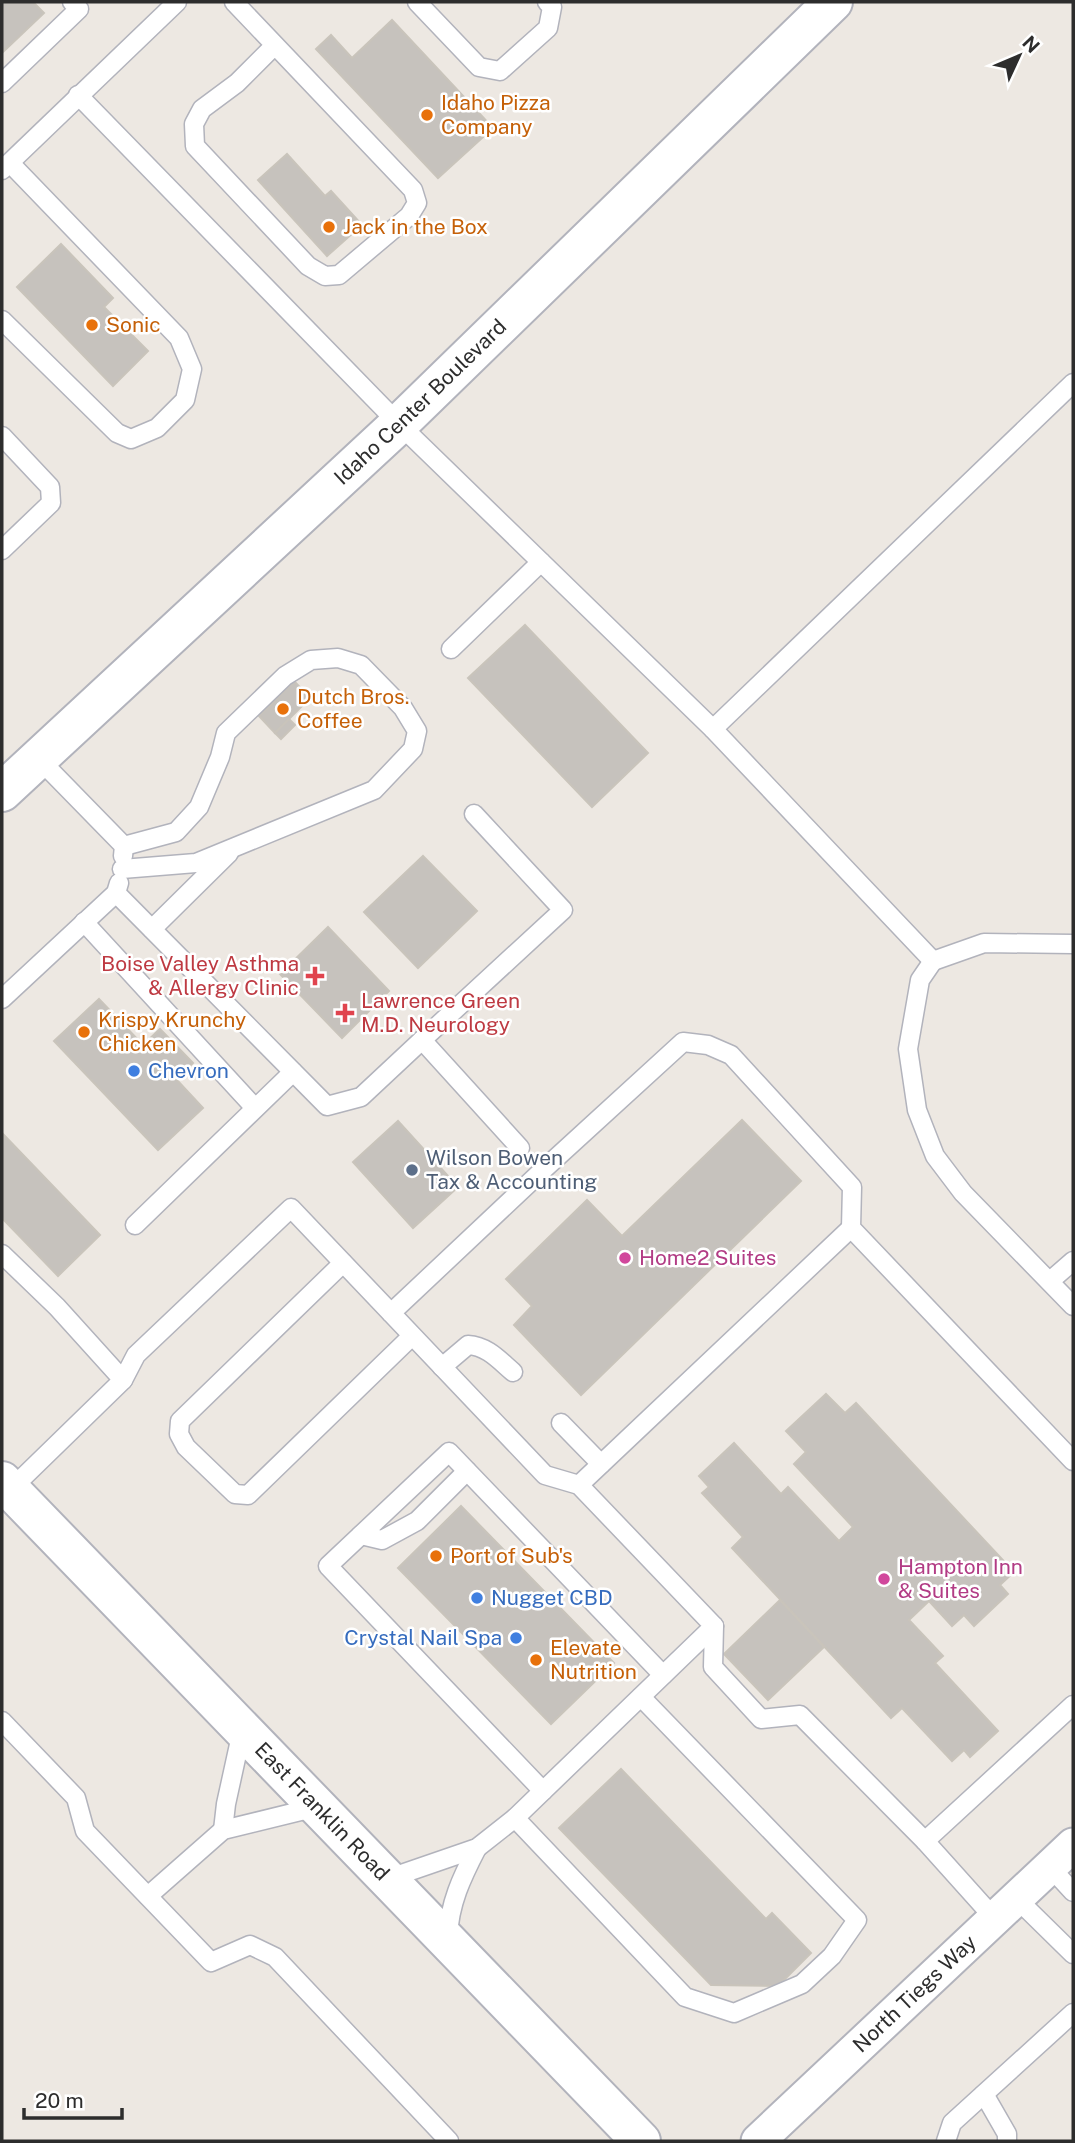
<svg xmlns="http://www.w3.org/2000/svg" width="1075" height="2143" font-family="'Public Sans',sans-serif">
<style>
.building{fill:#c6c2bd;stroke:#c9c4bb;stroke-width:2}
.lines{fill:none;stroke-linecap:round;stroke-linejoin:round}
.lane-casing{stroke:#b2b3bc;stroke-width:21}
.street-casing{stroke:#b2b3bc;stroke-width:37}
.secondary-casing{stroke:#b2b3bc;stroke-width:42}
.lane{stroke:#fff;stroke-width:18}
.street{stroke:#fff;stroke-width:33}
.secondary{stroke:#fff;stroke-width:38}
.food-dot{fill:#e8710a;stroke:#fff;stroke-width:2.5}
.health-dot{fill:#e0444e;stroke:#fff;stroke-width:2.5}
.shop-dot{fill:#3f7fe0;stroke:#fff;stroke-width:2.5}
.service-dot{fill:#5c6f8a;stroke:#fff;stroke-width:2.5}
.hotel-dot{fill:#d1479c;stroke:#fff;stroke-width:2.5}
.labels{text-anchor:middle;stroke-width:5;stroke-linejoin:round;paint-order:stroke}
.food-label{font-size:21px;fill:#c56008;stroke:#fff;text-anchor:start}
.street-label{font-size:21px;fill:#2d2d2d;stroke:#fff}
.health-label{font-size:21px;fill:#be3a42;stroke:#fff;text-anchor:end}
.shop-label{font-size:21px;fill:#366cbe;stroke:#fff;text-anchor:start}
.service-label{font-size:21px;fill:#4e5e75;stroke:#fff;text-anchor:start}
.hotel-label{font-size:21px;fill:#b23c85;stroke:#fff;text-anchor:start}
</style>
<rect width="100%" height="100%" fill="#ede8e2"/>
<g class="building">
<polygon points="2,2 33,2 44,13 2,53"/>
<polygon points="392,20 493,128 438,178 316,49 331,35 352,58"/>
<polygon points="287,154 325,196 331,191 362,225 327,256 258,180"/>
<polygon points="61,244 113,298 104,307 148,351 113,386 17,287"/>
<polygon points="525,625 648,753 592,807 468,678"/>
<polygon points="294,681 310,698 275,733 259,716"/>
<polygon points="289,719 295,725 281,739 275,733"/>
<polygon points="423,856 477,911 418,968 364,912"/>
<polygon points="328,927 389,991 342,1038 280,974"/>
<polygon points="99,999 143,1045 160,1029 193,1063 176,1079 203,1108 158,1150 54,1041"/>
<polygon points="742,1120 801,1181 581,1395 514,1325 532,1306 506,1279 587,1200 622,1236"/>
<polygon points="398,1121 458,1187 413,1228 353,1162"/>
<polygon points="2,1133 100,1235 58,1276 2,1218"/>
<polygon points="826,1394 845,1413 856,1403 1014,1572 1000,1585 1008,1594 974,1626 964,1615 952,1626 929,1601 909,1620 943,1656 935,1663 998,1731 970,1757 964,1750 952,1761 902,1708 891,1718 732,1548 743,1537 702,1493 709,1487 699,1476 734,1443 781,1494 788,1487 839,1541 853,1527 794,1464 806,1452 786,1431"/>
<polygon points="461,1506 614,1663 551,1724 398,1568"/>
<polygon points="780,1600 824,1647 768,1700 724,1654"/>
<polygon points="621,1769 766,1919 772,1913 811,1953 778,1986 711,1985 559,1828"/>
</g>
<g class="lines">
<g class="lane-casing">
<g id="lane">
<polyline points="234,2 413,190 417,203 409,216 339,275 325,276 308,266 195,146 194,124 202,109 237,83 275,45"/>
<polyline points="417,2 479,67 500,71 548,28 552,7 547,2"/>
<polyline points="2,83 79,9 72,2"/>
<polyline points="78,95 399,424 713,729 933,961 984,943 1073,944"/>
<polyline points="2,170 177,2"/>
<polyline points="2,320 117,433 131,439 157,428 185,400 192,369 179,338 10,163"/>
<polyline points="2,436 50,487 51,503 2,550"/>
<polyline points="451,649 541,562"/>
<polyline points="713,729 1073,383"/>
<polyline points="38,758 124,846 123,856"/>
<polyline points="122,869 196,863 374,790 413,749 417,731 403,708 361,665 338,658 311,660 285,676 226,733 220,757 199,807 176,832 124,846"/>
<polyline points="116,893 327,1106 361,1097 422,1040 520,1148"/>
<polyline points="84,922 255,1108"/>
<polyline points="152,929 229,853"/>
<polyline points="933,961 920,980 908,1049 917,1110 935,1156 963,1193 1073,1306"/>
<polyline points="2,999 116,893 119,883"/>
<polyline points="422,1040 563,910 474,814"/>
<polyline points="135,1225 293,1072"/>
<polyline points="2,1254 57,1307 123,1380 10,1490"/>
<polyline points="343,1263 180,1421 179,1434 186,1447 235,1494 248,1495 412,1336"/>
<polyline points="1050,1281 1073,1261"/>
<path d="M442 1367 468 1345C487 1346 499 1360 513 1372"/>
<polyline points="123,1380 136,1355 291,1208 391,1313"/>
<polyline points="561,1423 601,1464"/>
<polyline points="579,1485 851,1228"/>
<polyline points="361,1535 382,1540 417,1521 467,1471"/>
<polyline points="714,1626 713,1667 761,1719 800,1715 925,1841"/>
<polyline points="2,1721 76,1798 85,1831 211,1962 250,1945 275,1957 449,2141"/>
<polyline points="543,1791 328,1566 449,1452 663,1675"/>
<polyline points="515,1818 685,1997 734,2013 802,1984 832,1956 857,1920 641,1697"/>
<polyline points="223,1830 226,1804 242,1731"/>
<polyline points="1050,1867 1073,1892"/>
<polyline points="387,1879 477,1848 515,1818 714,1626 579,1485 545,1475 391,1313 544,1169 683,1042 708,1045 731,1055 852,1187 851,1228 1073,1461"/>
<polyline points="148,1896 223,1830 317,1807"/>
<polyline points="1017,1899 1073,1954"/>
<polyline points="995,1919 925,1841 1073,1705"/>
<path d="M448 1937C449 1904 462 1877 477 1848"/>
<polyline points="984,2094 1007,2134 1007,2141"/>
<polyline points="946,2141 952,2123 1073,2013"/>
</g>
</g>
<g class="street-casing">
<g id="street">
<path id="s1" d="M758 2141 1073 1845"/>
</g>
</g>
<g class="secondary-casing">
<g id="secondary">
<path id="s2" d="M2 792 399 424 833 2"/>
<path id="s3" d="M2 1481 641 2141"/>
</g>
</g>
<use href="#lane" class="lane"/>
<use href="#street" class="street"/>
<use href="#secondary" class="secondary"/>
</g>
<g class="food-dot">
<circle cx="427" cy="115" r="7"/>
<circle cx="329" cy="227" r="7"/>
<circle cx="92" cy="325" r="7"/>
<circle cx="283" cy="709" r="7"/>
<circle cx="84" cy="1032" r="7"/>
<circle cx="436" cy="1556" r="7"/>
<circle cx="536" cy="1660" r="7"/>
</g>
<g class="health-dot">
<path d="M311.5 965.5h7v7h7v7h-7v7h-7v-7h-7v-7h7z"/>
<path d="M341.5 1002.5h7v7h7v7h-7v7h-7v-7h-7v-7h7z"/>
</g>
<g class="shop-dot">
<circle cx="134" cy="1071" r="7"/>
<circle cx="477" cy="1598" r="7"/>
<circle cx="516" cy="1638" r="7"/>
</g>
<circle class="service-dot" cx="412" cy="1170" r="7"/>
<g class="hotel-dot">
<circle cx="625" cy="1258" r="7"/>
<circle cx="884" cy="1579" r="7"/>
</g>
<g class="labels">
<g class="food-label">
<text x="441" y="110">Idaho Pizza<tspan x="441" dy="24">Company</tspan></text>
<text x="343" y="234">Jack in the Box</text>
<text x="106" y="332">Sonic</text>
<text x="297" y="704">Dutch Bros.<tspan x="297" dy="24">Coffee</tspan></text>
<text x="98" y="1027">Krispy Krunchy<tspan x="98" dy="24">Chicken</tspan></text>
<text x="450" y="1563">Port of Sub's</text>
<text x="550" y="1655">Elevate<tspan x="550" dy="24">Nutrition</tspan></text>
</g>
<g class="street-label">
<text dy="7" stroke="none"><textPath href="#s2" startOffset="572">Idaho Center Boulevard</textPath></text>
<text dy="7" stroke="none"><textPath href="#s3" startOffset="460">East Franklin Road</textPath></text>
<text dy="7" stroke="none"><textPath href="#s1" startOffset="215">North Tiegs Way</textPath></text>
</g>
<g class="health-label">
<text x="299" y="971">Boise Valley Asthma<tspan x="299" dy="24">&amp; Allergy Clinic</tspan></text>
<text x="361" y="1008" text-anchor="start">Lawrence Green<tspan x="361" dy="24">M.D. Neurology</tspan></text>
</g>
<g class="shop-label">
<text x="148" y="1078">Chevron</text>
<text x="491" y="1605">Nugget CBD</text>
<text x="502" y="1645" text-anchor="end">Crystal Nail Spa</text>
</g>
<g class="service-label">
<text x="426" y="1165">Wilson Bowen<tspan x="426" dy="24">Tax &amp; Accounting</tspan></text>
</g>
<g class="hotel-label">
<text x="639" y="1265">Home2 Suites</text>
<text x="898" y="1574">Hampton Inn<tspan x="898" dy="24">&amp; Suites</tspan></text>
</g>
</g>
<rect width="1075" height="2143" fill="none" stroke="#2d2d2d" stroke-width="7"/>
<g transform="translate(1019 56) rotate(46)" stroke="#ffffff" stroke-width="5" paint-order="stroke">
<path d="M0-5L12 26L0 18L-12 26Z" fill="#2d2d2d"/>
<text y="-10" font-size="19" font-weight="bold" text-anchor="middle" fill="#2d2d2d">N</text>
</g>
<path d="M24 2108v10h98v-10" fill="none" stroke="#2d2d2d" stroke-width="3.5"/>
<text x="35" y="2108" font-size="21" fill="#2d2d2d" stroke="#ffffff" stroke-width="5" paint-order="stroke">20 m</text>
</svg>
